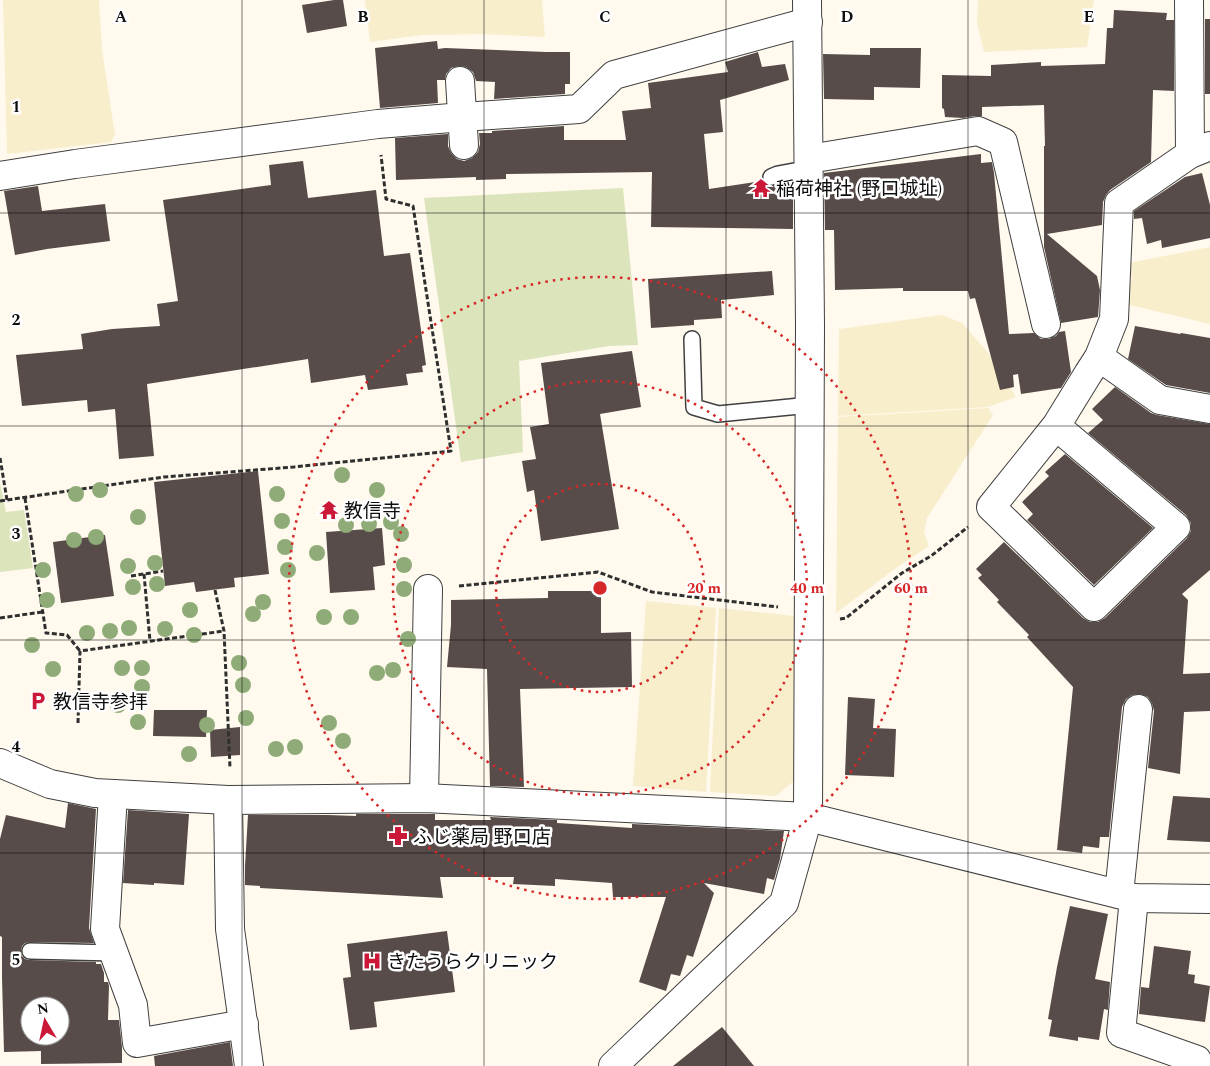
<svg xmlns="http://www.w3.org/2000/svg" width="1210" height="1066" font-family="Spectral,'Noto Sans JP',serif">
<style>
.farmland{fill:#f8eecb}
.cemetery{fill:#dce4bc}
.building{fill:#574c49;fill-rule:evenodd}
.lines{fill:none;stroke-linecap:round;stroke-linejoin:round}
.lane-casing{stroke:#404040;stroke-width:18}
.street-casing{stroke:#404040;stroke-width:30}
.path{stroke:#2f2f2f;stroke-width:3;stroke-dasharray:5 2.5;stroke-linecap:butt}
.lane{stroke:#fff;stroke-width:15}
.street{stroke:#fff;stroke-width:28}
.tree{fill:#8fab78}
.grid{fill:none;stroke:#0d0d0d;stroke-width:1;stroke-opacity:0.55}
.ring{fill:none;stroke:#d62828;stroke-width:2.5;stroke-dasharray:2.5 5}
.labels{text-anchor:middle;stroke-width:5;stroke-linejoin:round;paint-order:stroke}
.poi-label{font-size:19px;fill:#0d0d0d;stroke:#fff;text-anchor:start}
.grid-label{font-size:16px;text-anchor:middle;font-weight:bold;fill:#0d0d0d;stroke:#fff;stroke-width:5;stroke-linejoin:round;paint-order:stroke}
.centre{fill:#d62828;stroke:#fff;stroke-width:2.5}
.ring-label{font-size:15px;text-anchor:middle;font-weight:bold;fill:#d62828;stroke:#fff;stroke-width:5;stroke-linejoin:round;paint-order:stroke}
</style>
<rect width="100%" height="100%" fill="#fff9ee"/>
<g class="farmland">
<polygon points="3,0 99,0 102,49 115,135 111,142 7,154"/>
<polygon points="365,0 542,0 545,37 483,34 422,35 370,42"/>
<polygon points="978,0 1094,0 1087,47 984,52 977,23"/>
<polygon points="1210,247 1210,324 1126,304 1132,279 1129,263"/>
<polygon points="942,315 962,323 989,354 1016,397 988,407 838,416 839,329"/>
<polygon points="988,408 993,415 927,518 924,532 929,546 896,568 836,613 838,417"/>
<polygon points="646,601 716,608 706,792 633,786"/>
<polygon points="719,608 795,616 795,780 776,796 710,792"/>
</g>
<g class="cemetery">
<polygon points="623,188 638,345 609,346 519,361 523,452 461,462 424,198"/>
<polygon points="0,483 6,512 24,510 33,568 0,572"/>
</g>
<g class="building">
<polygon points="334,0 343,0 347,26 307,33 302,5"/>
<polygon points="1114,10 1167,13 1166,20 1174,20 1174,91 1153,90 1151,162 1110,190 1106,195 1103,202 1102,225 1047,234 1097,276 1100,290 1098,317 1061,323 1044,247 1044,146 1045,146 1044,105 982,107 982,116 975,116 963,118 945,117 944,109 942,108 942,75 991,76 991,65 1041,62 1041,66 1105,64 1107,28 1113,28"/>
<rect x="1205" y="19" width="5" height="75"/>
<polygon points="437,41 438,49 445,48 546,52 570,52 570,84 565,84 565,94 494,99 495,82 476,81 473,72 466,67 459,66 451,68 446,74 445,80 437,80 438,103 380,108 375,48"/>
<polygon points="870,48 921,48 920,88 874,87 874,100 824,99 823,54 870,55"/>
<polygon points="758,52 762,67 785,64 789,80 720,100 723,132 704,134 709,189 762,181 766,185 770,186 786,182 788,187 793,190 793,229 651,227 652,172 506,174 506,179 476,180 476,177 396,180 395,138 448,134 448,146 451,153 457,159 464,161 472,158 478,152 480,144 479,133 492,133 492,131 564,126 564,140 626,140 622,111 651,108 648,83 728,72 725,62"/>
<polygon points="981,154 981,163 992,162 994,173 1009,334 1034,333 1041,339 1049,339 1056,336 1059,332 1065,331 1071,372 1061,388 1021,394 1018,374 1013,375 1014,387 1000,390 975,298 970,299 968,291 903,291 903,288 835,290 834,230 825,230 824,173"/>
<polygon points="303,161 308,198 376,190 384,256 410,253 426,365 422,366 423,372 406,374 408,385 368,390 365,375 311,383 308,359 147,384 154,456 119,459 115,409 88,412 87,400 22,406 16,355 83,349 81,334 112,329 160,326 157,304 178,301 163,200 271,185 269,165"/>
<polygon points="1202,173 1210,205 1210,238 1162,248 1161,240 1147,244 1142,218 1134,219 1134,211 1185,177"/>
<polygon points="38,186 42,211 105,204 110,241 47,249 15,255 4,191"/>
<polygon points="772,271 774,295 721,300 722,318 694,320 694,325 651,328 648,279"/>
<polygon points="1135,326 1180,334 1181,333 1210,338 1210,393 1166,385 1128,359"/>
<polygon points="632,351 641,407 600,414 619,529 541,541 534,490 527,492 522,461 536,459 530,427 549,424 541,363"/>
<polygon points="1115,387 1151,413 1157,415 1210,424 1210,570 1182,594 1188,600 1183,674 1210,673 1210,711 1184,712 1180,774 1148,768 1154,711 1152,703 1148,697 1140,694 1132,695 1126,699 1122,707 1109,837 1100,837 1099,848 1083,846 1082,853 1057,850 1073,687 1027,637 1029,635 997,602 999,600 978,578 982,575 976,569 1004,542 1083,618 1090,622 1098,622 1105,618 1187,538 1191,531 1191,523 1186,515 1088,433 1103,420 1092,409"/>
<polygon points="1065,454 1153,528 1094,585 1027,520 1033,514 1022,502 1049,476 1045,472"/>
<polygon points="258,471 269,574 234,578 235,587 196,592 194,582 165,586 154,482"/>
<polygon points="382,528 385,565 373,567 375,590 330,593 326,532"/>
<polygon points="105,535 114,596 61,603 53,542"/>
<polygon points="548,591 601,591 601,633 631,632 632,687 520,689 524,787 490,786 487,669 447,667 451,625 451,600 548,598"/>
<polygon points="848,697 875,699 873,728 896,729 894,777 845,775"/>
<polygon points="154,710 207,710 206,737 153,736"/>
<polygon points="240,727 240,755 211,757 210,730"/>
<polygon points="1173,796 1210,798 1210,842 1167,840"/>
<path d="M68 803 96 809 89 928 94 943 30 942 25 943 22 946 21 951 22 956 25 959 29 960 96 962V964H101L104 973V982H108L109 986 108 1020H119L122 1047V1063L41 1064V1051L4 1052 2 978V937L0 936V839L6 815 65 828ZM30 1006H60V1036H30Z"/>
<polygon points="128,810 189,814 184,885 154,883 154,885 123,883"/>
<polygon points="356,814 435,814 435,820 491,820 490,817 557,820 557,823 632,828 632,824 784,831 780,859 774,880 767,878 764,894 704,883 714,893 693,957 687,955 680,976 671,974 666,991 639,982 666,897 613,897 612,883 555,879 555,886 513,884 514,877 440,877 443,898 260,888 260,886 245,885 245,866 248,815 328,815 356,816"/>
<polygon points="1070,906 1108,914 1095,979 1110,982 1108,1010 1104,1009 1099,1040 1078,1037 1078,1041 1049,1036 1052,1020 1048,1019 1057,967"/>
<polygon points="447,931 455,992 374,1002 377,1027 350,1030 343,978 351,977 347,944"/>
<polygon points="1154,946 1191,951 1188,974 1195,975 1194,983 1210,986 1205,1022 1139,1014 1141,987 1149,988"/>
<polygon points="722,1027 754,1066 673,1066"/>
<polygon points="230,1042 233,1066 155,1066 154,1056"/>
</g>
<g class="lines">
<g class="lane-casing">
<g id="lane">
<polyline points="771,177 778,174 794,171 795,181 809,180"/>
<polyline points="692,339 694,407 718,414 810,405"/>
<polyline points="30,951 114,953"/>
</g>
</g>
<g class="street-casing">
<g id="street">
<polyline points="1189,0 1190,154"/>
<polyline points="460,81 464,145"/>
<polyline points="809,159 978,131 1003,142 1046,324"/>
<polyline points="0,176 75,164 378,124 463,117 579,109 614,75 808,22"/>
<polyline points="1099,357 1160,400 1210,409"/>
<polyline points="1056,426 1176,527 1094,607 991,507 1056,426 1088,374 1099,357 1114,319 1119,203 1190,154 1210,146"/>
<polyline points="0,763 50,784 95,793 228,800 424,798 808,817 1134,898 1210,899"/>
<polyline points="113,794 105,929 133,1005 137,1043 244,1024"/>
<polyline points="424,798 428,589"/>
<polyline points="228,800 230,929 249,1066"/>
<polyline points="1119,894 1138,709"/>
<polyline points="1134,898 1121,1033 1197,1060 1196,1066"/>
<polyline points="613,1066 784,903 808,817 810,325 807,0"/>
</g>
</g>
<g class="path">
<polyline points="0,458 7,500"/>
<polyline points="25,498 46,633 67,635 80,651"/>
<polyline points="0,501 164,477 294,467 451,451 413,206 386,199 381,155"/>
<polyline points="144,574 150,641"/>
<polyline points="131,576 163,571"/>
<polyline points="459,586 598,572 652,592 778,607"/>
<polyline points="215,590 224,631 230,768"/>
<polyline points="0,618 42,612"/>
<polyline points="840,619 846,618 902,573 931,556 968,527"/>
<polyline points="78,723 80,651 224,631"/>
</g>
<use href="#lane" class="lane"/>
<use href="#street" class="street"/>
</g>
<g class="tree">
<circle cx="342" cy="475" r="8"/>
<circle cx="100" cy="490" r="8"/>
<circle cx="377" cy="490" r="8"/>
<circle cx="76" cy="494" r="8"/>
<circle cx="277" cy="494" r="8"/>
<circle cx="138" cy="517" r="8"/>
<circle cx="282" cy="521" r="8"/>
<circle cx="391" cy="522" r="8"/>
<circle cx="369" cy="524" r="8"/>
<circle cx="346" cy="525" r="8"/>
<circle cx="401" cy="534" r="8"/>
<circle cx="96" cy="537" r="8"/>
<circle cx="74" cy="540" r="8"/>
<circle cx="285" cy="547" r="8"/>
<circle cx="317" cy="553" r="8"/>
<circle cx="155" cy="563" r="8"/>
<circle cx="404" cy="565" r="8"/>
<circle cx="128" cy="566" r="8"/>
<circle cx="43" cy="570" r="8"/>
<circle cx="288" cy="570" r="8"/>
<circle cx="157" cy="584" r="8"/>
<circle cx="133" cy="587" r="8"/>
<circle cx="404" cy="589" r="8"/>
<circle cx="47" cy="600" r="8"/>
<circle cx="263" cy="602" r="8"/>
<circle cx="190" cy="610" r="8"/>
<circle cx="253" cy="614" r="8"/>
<circle cx="324" cy="617" r="8"/>
<circle cx="351" cy="617" r="8"/>
<circle cx="129" cy="628" r="8"/>
<circle cx="165" cy="629" r="8"/>
<circle cx="110" cy="631" r="8"/>
<circle cx="87" cy="633" r="8"/>
<circle cx="194" cy="635" r="8"/>
<circle cx="408" cy="639" r="8"/>
<circle cx="32" cy="645" r="8"/>
<circle cx="239" cy="663" r="8"/>
<circle cx="122" cy="668" r="8"/>
<circle cx="142" cy="668" r="8"/>
<circle cx="53" cy="669" r="8"/>
<circle cx="393" cy="670" r="8"/>
<circle cx="377" cy="673" r="8"/>
<circle cx="243" cy="685" r="8"/>
<circle cx="142" cy="687" r="8"/>
<circle cx="118" cy="705" r="8"/>
<circle cx="246" cy="718" r="8"/>
<circle cx="138" cy="722" r="8"/>
<circle cx="329" cy="723" r="8"/>
<circle cx="207" cy="725" r="8"/>
<circle cx="343" cy="741" r="8"/>
<circle cx="295" cy="747" r="8"/>
<circle cx="276" cy="749" r="8"/>
<circle cx="189" cy="754" r="8"/>
</g>
<path class="grid" d="M242 0V1066M484 0V1066M726 0V1066M968 0V1066M0 213H1210M0 426H1210M0 640H1210M0 853H1210"/>
<g class="ring">
<circle cx="600" cy="588" r="104"/>
<circle cx="600" cy="588" r="207"/>
<circle cx="600" cy="588" r="311"/>
</g>
<defs>
<g id="temple-bare" transform="scale(1.5)"><path d="M0-6L5-2H3V0L6.5 2.5H4V6H1.5V3h-3V6H-4V2.5H-6.5L-3 0V-2H-5Z" fill="#cb1838" stroke="#fff" stroke-width="2.5" paint-order="stroke"/></g>
<g id="parking-bare" transform="scale(1.5)"><path d="M-3.5-5.5H1a3.5 3.5 0 0 1 0 7H-1V5.5H-3.5ZM-1-3.4V-.6H.8a1.4 1.4 0 0 0 0-2.8Z" fill="#cb1838" stroke="#fff" stroke-width="2.5" paint-order="stroke"/></g>
<g id="pharmacy-bare" transform="scale(1.5)"><path d="M-2-6h4v4h4v4h-4v4h-4v-4h-4v-4h4Z" fill="#cb1838" stroke="#fff" stroke-width="2.5" paint-order="stroke"/></g>
<g id="hospital-bare" transform="scale(1.5)"><path d="M-5-5h3v3.5h4V-5h3V5h-3V1.5h-4V5h-3Z" fill="#cb1838" stroke="#fff" stroke-width="2.5" paint-order="stroke"/></g>
</defs>
<g fill-rule="evenodd">
<use href="#temple-bare" x="761" y="188"/>
<use href="#temple-bare" x="329" y="510"/>
<use href="#parking-bare" x="38" y="701"/>
<use href="#pharmacy-bare" x="398" y="836"/>
<use href="#hospital-bare" x="372" y="961"/>
</g>
<g class="labels">
<g class="poi-label">
<text x="776" y="195">稲荷神社 (野口城址)</text>
<text x="344" y="517">教信寺</text>
<text x="53" y="708">教信寺参拝</text>
<text x="413" y="843">ふじ薬局 野口店</text>
<text x="387" y="968">きたうらクリニック</text>
</g>
</g>
<g class="grid-label">
<text x="121" y="22">A</text>
<text x="363" y="22">B</text>
<text x="605" y="22">C</text>
<text x="847" y="22">D</text>
<text x="1089" y="22">E</text>
<text x="16" y="112">1</text>
<text x="16" y="325">2</text>
<text x="16" y="539">3</text>
<text x="16" y="752">4</text>
<text x="16" y="965">5</text>
</g>
<circle cx="600" cy="588" r="8" class="centre"/>
<g class="ring-label">
<text x="704" y="593">20 m</text>
<text x="807" y="593">40 m</text>
<text x="911" y="593">60 m</text>
</g>
<g transform="translate(45 1021) rotate(351)"><circle r="24" fill="#ffffff" stroke="#9e9e9e"/>
<path d="M0-4L9 19L0 12L-9 19Z" fill="#cb1838"/>
<text y="-8" font-size="14" font-weight="bold" text-anchor="middle" fill="#0d0d0d">N</text>
</g>
</svg>
